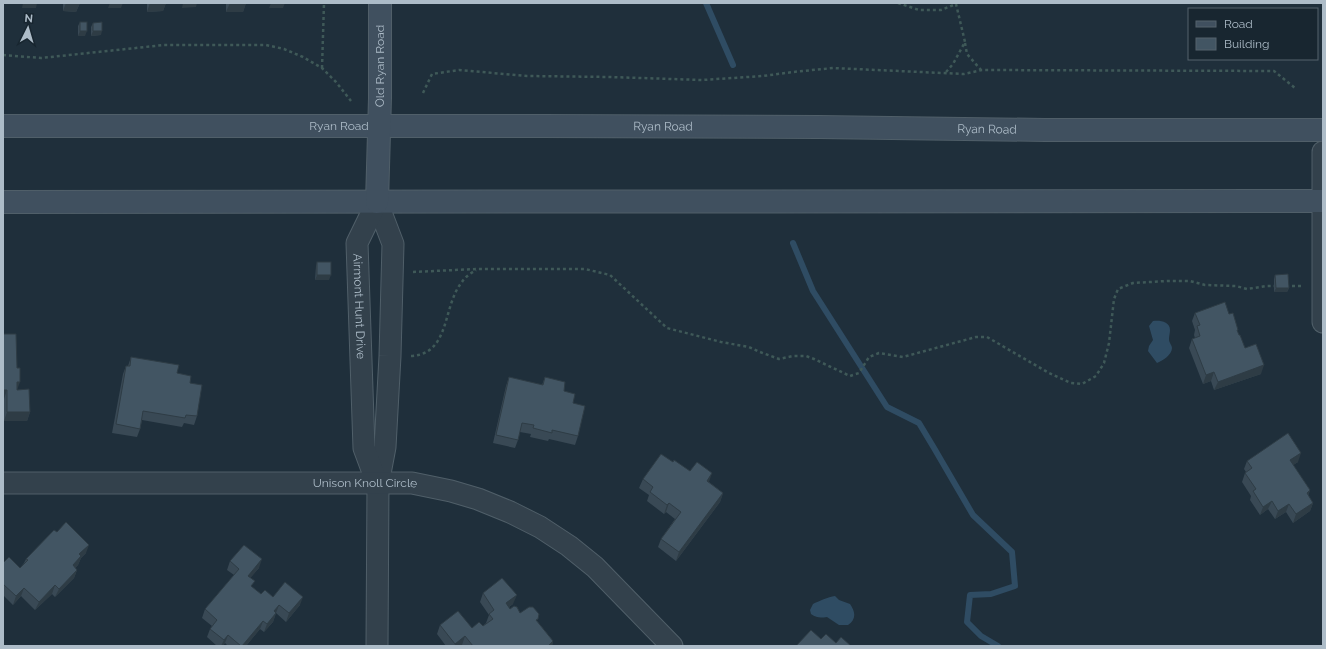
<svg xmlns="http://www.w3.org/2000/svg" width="1326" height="649" font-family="Raleway,sans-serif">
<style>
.water{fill:#2f4c63}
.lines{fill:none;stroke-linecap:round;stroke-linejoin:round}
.stream{stroke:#2f4c63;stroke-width:6}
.street-casing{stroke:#505f69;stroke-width:23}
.secondary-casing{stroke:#505f69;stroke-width:24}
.path{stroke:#3f5958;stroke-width:2.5;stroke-dasharray:3 3;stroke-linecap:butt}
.street{stroke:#33414c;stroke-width:21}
.secondary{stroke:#40505f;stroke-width:22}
.wall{fill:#394955}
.shaded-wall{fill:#2e3c45}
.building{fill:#425563;stroke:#2e3c45}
.labels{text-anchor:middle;stroke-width:4;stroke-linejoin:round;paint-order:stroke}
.street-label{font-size:12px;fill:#adbcc8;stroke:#182630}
</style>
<rect width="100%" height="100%" fill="#1f2f3b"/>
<g class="water">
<path d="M1153 321C1159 320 1170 321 1170 330 1170 333 1169 336 1169 339 1169 343 1172 345 1172 348 1172 355 1162 361 1157 363L1148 351 1149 346 1153 340 1149 326Z"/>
<path d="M835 596 839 600 850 604C855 611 857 619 848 625H839L827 617C820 618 817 618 811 614L810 610 813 604C819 601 828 597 835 596Z"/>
</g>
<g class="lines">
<g class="stream">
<polyline points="706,3 733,65"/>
<polyline points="793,243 813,291 887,407 919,423 934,448 973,515 1012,552 1015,586 991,594 970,595 967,622 981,636 998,646"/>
</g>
<g class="street-casing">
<g id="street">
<polyline points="1323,152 1323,322"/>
<polyline points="377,202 393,244 390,356 385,447 378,484 377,646"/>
<path id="s1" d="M377 202 357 243 364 448 377 483"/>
<path id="s2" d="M3 483H412L451 491 478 499 510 512 540 527 569 546 595 567 672 646"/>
</g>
</g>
<g class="secondary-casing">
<g id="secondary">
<path id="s3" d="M3 126H540L819 127 1045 130H1323"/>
<polyline points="3,202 1323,201"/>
<path id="s4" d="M377 202 380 98V3"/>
</g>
</g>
<g class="path">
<polyline points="898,3 919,10 941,10 956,4 965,42 953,64 946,72"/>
<polyline points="965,43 967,54 981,70"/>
<polyline points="3,55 41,58 164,45 266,45 284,49 303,57 322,68 336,82 351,101"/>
<polyline points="322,68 324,3"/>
<polyline points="423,93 432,74 459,70 527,76 610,77 702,80 763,76 793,72 833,68 964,74 982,70 1274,71 1295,88"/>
<polyline points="413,272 476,269 585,269 610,275 667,328 721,342 749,347 760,352 779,359 793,356 806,356 814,359 850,376 859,373 869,357 879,353 903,357 976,337 987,337 1049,373 1071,383 1082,384 1096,376 1104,363 1109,343 1114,299 1118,289 1133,283 1167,281 1190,281 1205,285 1236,286 1247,289 1267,286 1277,286"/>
<polyline points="1286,286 1303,286"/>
<path d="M411 356C451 354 442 306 462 282 465 277 471 273 476 270"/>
</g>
<use href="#street" class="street"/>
<use href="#secondary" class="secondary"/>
</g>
<g class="wall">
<polygon points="63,3 80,3 76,12 63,11"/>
<polygon points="147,3 166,3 163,11 147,12"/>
<polygon points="226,3 246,3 243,12 226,12"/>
<polygon points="80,22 85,36 78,36 78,26"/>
<polygon points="93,23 101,35 91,36 91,27"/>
<polygon points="317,262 329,280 315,280 316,266"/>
<polygon points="1275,275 1289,288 1287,292 1274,292 1274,279"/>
<polygon points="1195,313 1229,314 1245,348 1261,374 1214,390 1211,381 1203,384 1189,348 1192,339 1195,338 1194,335 1195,330 1192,321"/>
<polygon points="3,334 17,390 30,412 27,421 4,421 4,399 3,399"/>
<polygon points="131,357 177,373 190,383 197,416 194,425 184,423 182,427 142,420 140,429 137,437 112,433 123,374 126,366 128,366"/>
<polygon points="509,377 542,385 545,377 564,391 573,403 578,436 575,445 549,439 548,441 530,437 531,434 520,432 518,440 515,448 493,443 506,386"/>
<polygon points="1247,461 1298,462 1293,465 1310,490 1308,496 1313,503 1310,511 1293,523 1286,512 1275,519 1268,509 1260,515 1250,500 1251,496 1242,482 1245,473 1246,472 1244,469"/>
<polygon points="673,462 709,482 723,493 720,502 676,561 658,547 661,539 675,519 666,512 664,514 647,501 649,495 639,488 643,479"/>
<polygon points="86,553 81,558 78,565 75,568 77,570 74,578 55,597 52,594 35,610 21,596 13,605 3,595 3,563 20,568 24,563 26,559"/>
<polygon points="230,561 259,568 250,578 252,587 261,594 273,597 300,605 286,622 276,613 273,622 264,632 260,629 246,646 228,646 225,643 223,646 217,646 207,637 210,629 212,626 202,618 205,609 234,575 227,570"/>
<polygon points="483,593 513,604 509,607 510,609 537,621 553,641 552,646 463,646 462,645 460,646 446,646 437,634 440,625 472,628 483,626 486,623 489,615 480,602"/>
</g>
<g class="shaded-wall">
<polygon points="23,3 37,3 36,8 22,8"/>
<polygon points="66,3 80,3 76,12 63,11"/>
<polygon points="110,3 123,3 121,8 108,8"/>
<polygon points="150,3 166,3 163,11 147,12"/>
<polygon points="183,3 197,3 196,7 182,8"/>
<polygon points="230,3 246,3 243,12 226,12"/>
<polygon points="271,3 285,3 283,8 269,8"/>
<polygon points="80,31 87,31 85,36 78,36"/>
<polygon points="93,31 102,31 101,35 91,36"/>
<polygon points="317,275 331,275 329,280 315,280"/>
<polygon points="1276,288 1289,288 1287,292 1274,292"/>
<polygon points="1264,365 1261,374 1214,390 1218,382"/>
<polygon points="1214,372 1211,381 1203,384 1206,375"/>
<polygon points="17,382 20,382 17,390"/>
<polygon points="3,390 7,390 4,399 3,399"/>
<polygon points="7,412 30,412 27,421 4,421"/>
<polygon points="1301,453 1298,462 1287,469 1290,460"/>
<polygon points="712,473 709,482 703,489 707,481"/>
<polygon points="1310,490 1307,499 1307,493"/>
<polygon points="723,493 720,502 676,561 679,552"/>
<polygon points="1272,501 1268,509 1260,515 1263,507"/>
<polygon points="669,503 666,512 664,514 667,505"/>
<polygon points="1313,503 1310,511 1293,523 1296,514"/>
<polygon points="1289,504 1286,512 1275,519 1278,511"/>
<polygon points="89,545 86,553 81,558 78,565 69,574 73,565 79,554"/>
<polygon points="262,559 259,568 245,584 248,576"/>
<polygon points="77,570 74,578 55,597 59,589"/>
<polygon points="55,585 52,594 35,610 39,602"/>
<polygon points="24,588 21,596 13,605 16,596"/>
<polygon points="517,595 513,604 503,611 506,603"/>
<polygon points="303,597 300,605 286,622 289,613"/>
<polygon points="279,605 276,613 274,611"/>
<polygon points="276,613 273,622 264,632 267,624"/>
<polygon points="263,621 260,629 246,646 242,646"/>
<polygon points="228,635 225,643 223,646 221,646 224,640"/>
<polygon points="465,636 462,645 460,646 454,646 455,644"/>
<polygon points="553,641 552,646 548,646"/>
</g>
<g class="building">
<rect x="80" y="22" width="7" height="9"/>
<polygon points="102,22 102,31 93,31 93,23"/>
<rect x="317" y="262" width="14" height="13"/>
<polygon points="1288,274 1289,288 1276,288 1275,275"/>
<polygon points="1225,302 1229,314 1233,313 1238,330 1237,330 1239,335 1240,335 1245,348 1256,344 1264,365 1218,382 1214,372 1206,375 1192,339 1200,336 1197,326 1200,325 1195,313"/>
<polygon points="3,334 16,334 17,368 20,368 20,382 17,382 17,390 29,389 30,412 7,412 7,390 3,390"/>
<polygon points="131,357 179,365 177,373 191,376 190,383 202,385 197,416 186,415 185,418 143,411 140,429 116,424 126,366 130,366"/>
<polygon points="509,377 543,385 545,377 565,382 564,391 575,394 573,403 585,406 578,436 552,430 552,433 533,428 534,425 522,423 518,440 496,435"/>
<polygon points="1288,433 1301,453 1290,460 1310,490 1307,493 1313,503 1296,514 1289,504 1278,511 1272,501 1263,507 1253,491 1256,489 1245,473 1252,468 1247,461"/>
<polygon points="661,454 673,462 674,460 690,471 697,462 712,473 707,481 723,493 679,552 661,539 681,512 669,503 667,505 650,492 653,487 643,479"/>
<polygon points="66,522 89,545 79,554 81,556 73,565 77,570 59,589 55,585 39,602 24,588 16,596 3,584 3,563 9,557 20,568 28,560 26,559 54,530 57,532"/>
<polygon points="244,545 262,559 248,576 255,581 251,586 261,594 265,590 273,597 285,582 303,597 289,613 279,605 274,611 276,613 267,624 263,621 242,646 241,646 228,635 224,640 210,629 217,620 205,609 239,569 230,561"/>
<polygon points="502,578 517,595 506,603 510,609 514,606 517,607 520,613 529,607 533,607 539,614 538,619 536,620 553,641 548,646 473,646 465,636 455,644 440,625 458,611 472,628 479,622 483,626 493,619 489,614 494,610 483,593"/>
<polygon points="811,630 821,639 826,634 836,643 841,637 851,646 796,646"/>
</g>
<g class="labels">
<g class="street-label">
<text dy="4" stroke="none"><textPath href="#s4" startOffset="136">Old Ryan Road</textPath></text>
<text dy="4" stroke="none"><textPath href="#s3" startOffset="336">Ryan Road</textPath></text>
<text dy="4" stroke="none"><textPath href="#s3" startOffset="660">Ryan Road</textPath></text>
<text dy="4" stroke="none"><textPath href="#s3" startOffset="984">Ryan Road</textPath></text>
<text dy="4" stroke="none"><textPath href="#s1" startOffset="109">Airmont Hunt Drive</textPath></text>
<text dy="4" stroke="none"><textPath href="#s2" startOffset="362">Unison Knoll Circle</textPath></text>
</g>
</g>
<rect width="1326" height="649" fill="none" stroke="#adbcc8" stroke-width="8"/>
<rect x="1188" y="8" width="130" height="52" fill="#182630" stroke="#54626d"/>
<rect x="1196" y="21" width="20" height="6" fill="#40505f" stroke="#54626d"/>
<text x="1224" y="28" font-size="12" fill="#adbcc8">Road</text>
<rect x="1196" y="38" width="20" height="12" fill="#425563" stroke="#54626d"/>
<text x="1224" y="48" font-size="12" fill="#adbcc8">Building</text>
<g transform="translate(28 28) rotate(5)" stroke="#182630" stroke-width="3" paint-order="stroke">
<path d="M0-3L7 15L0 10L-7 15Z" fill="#adbcc8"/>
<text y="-6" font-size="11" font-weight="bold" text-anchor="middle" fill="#adbcc8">N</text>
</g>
</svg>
